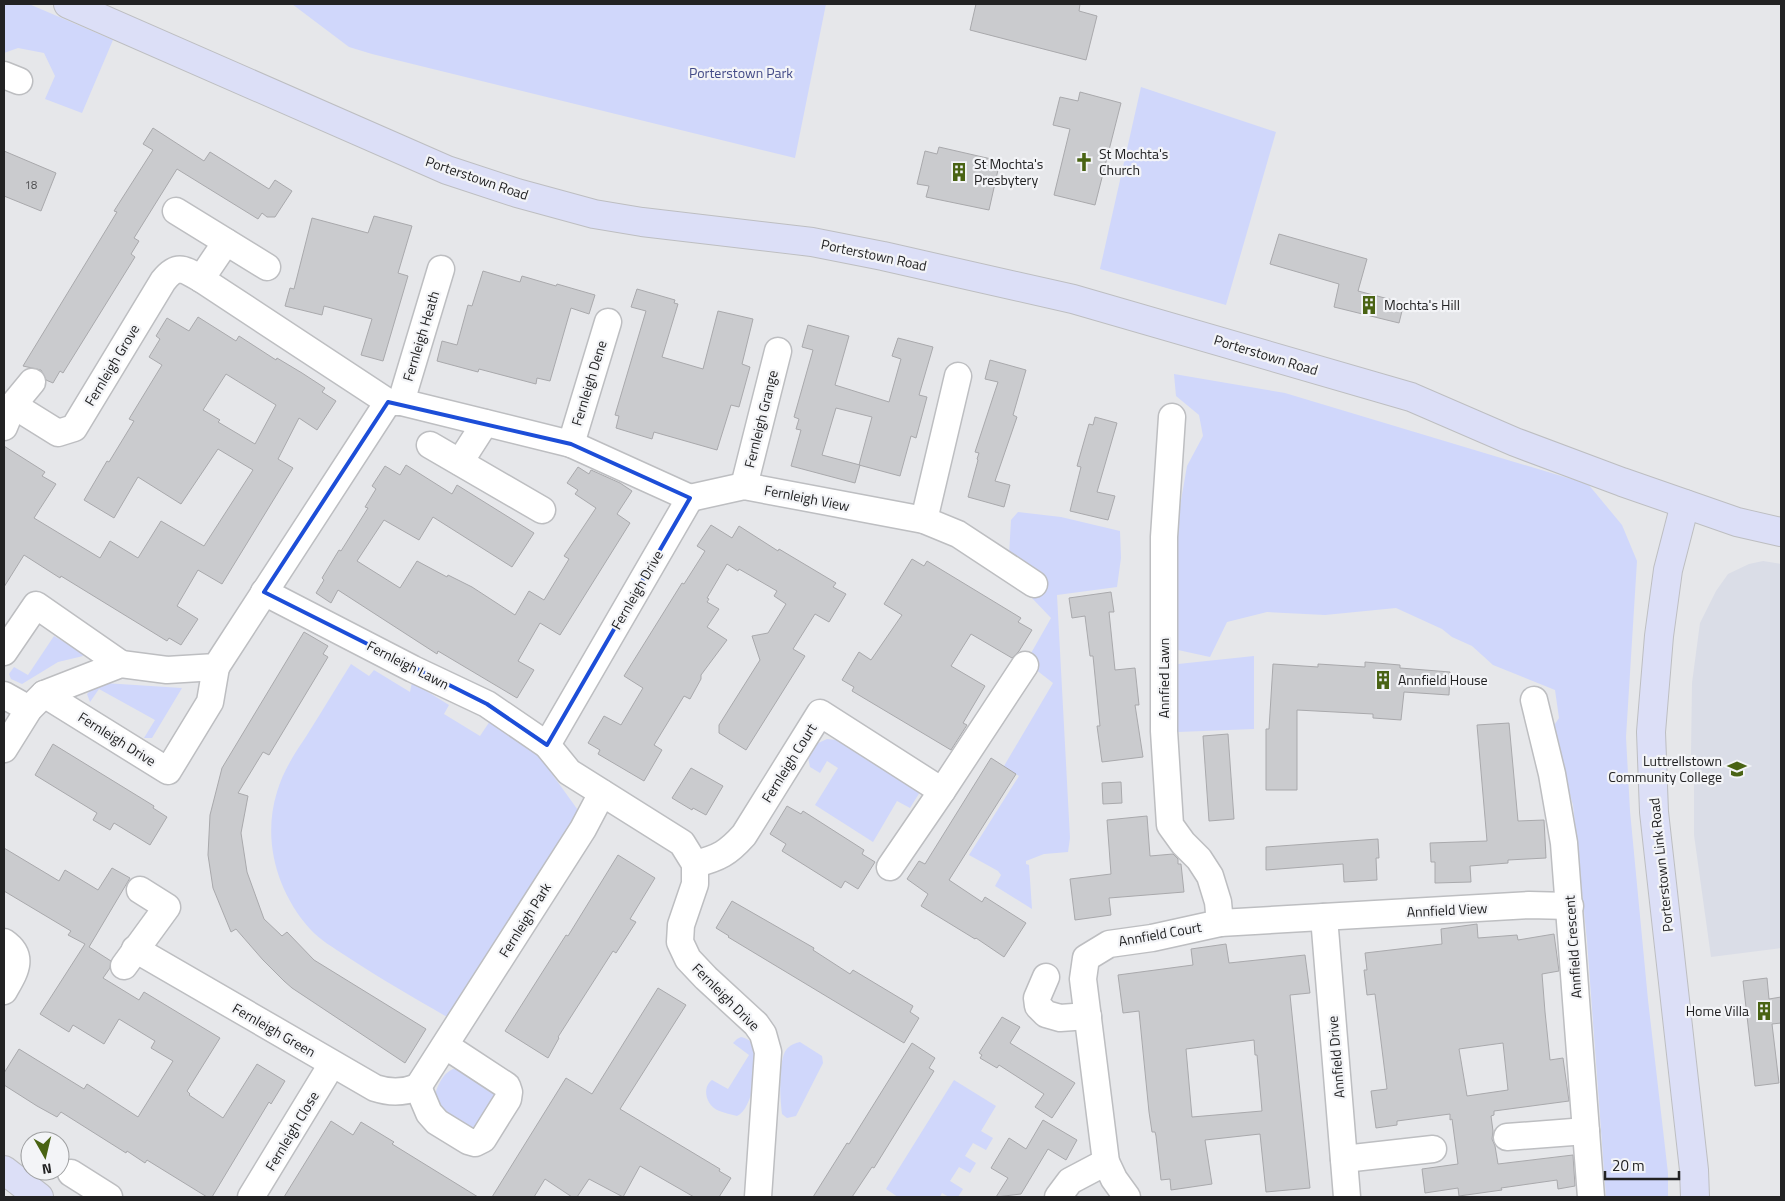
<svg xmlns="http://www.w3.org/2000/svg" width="1785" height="1201" font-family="'Titillium Web',sans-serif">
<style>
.built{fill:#dadde7}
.green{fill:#d0d7fb}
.building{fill:#cacbce;stroke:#a9a9ac;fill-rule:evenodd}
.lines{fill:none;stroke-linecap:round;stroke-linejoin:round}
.street-casing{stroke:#bdbec1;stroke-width:29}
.secondary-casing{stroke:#bdbec1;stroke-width:30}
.street{stroke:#fff;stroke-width:26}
.secondary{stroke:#dcdff7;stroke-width:28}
.marked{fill:none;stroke:#1d4ed8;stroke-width:4;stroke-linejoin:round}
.labels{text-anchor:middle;stroke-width:4.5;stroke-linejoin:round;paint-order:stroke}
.number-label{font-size:11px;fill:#4c4c4e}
.park-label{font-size:14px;fill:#434b87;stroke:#f3f4f7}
.poi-label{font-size:14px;fill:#222223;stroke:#f3f4f7;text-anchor:start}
.street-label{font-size:14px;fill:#222223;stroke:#f3f4f7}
</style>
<rect width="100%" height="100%" fill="#e6e7ea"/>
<polygon class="built" points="1763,561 1781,564 1781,948 1711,957 1694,835 1694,782 1691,755 1692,683 1700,623 1716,591 1728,574 1749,564"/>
<g class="green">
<polygon points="4,4 29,4 113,40 82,113 45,99 55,76 44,53 18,48 4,53"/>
<polygon points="292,4 826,4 795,158 372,54 349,47"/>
<polygon points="1141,87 1276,132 1226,305 1100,269"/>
<polygon points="1174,374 1285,393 1588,484 1622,525 1637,561 1626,737 1630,811 1648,1000 1668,1173 1668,1197 1606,1197 1587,941 1573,805 1551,730 1559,718 1555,690 1493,665 1472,646 1452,637 1442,629 1396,608 1325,615 1267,612 1227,622 1210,657 1178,650 1168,547 1179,512 1187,466 1203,436 1199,415 1176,396"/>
<polygon points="1018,512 1061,517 1120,531 1121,558 1117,587 1057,595 1070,838 1068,852 1044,854 1026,861 1026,864 1029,865 1032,909 995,886 1001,875 998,871 969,855 1019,776 1004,766 1053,683 1026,662 1051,618 1008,573 1011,520"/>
<polygon points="54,636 81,652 83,656 58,662 22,684 11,679 9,674 14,667 28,675"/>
<polygon points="1254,656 1254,729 1178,732 1178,664"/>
<path d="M351 664 369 676 374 670 410 692 412 682 449 705 444 714 480 736 494 715 540 749 552 774 580 813 447 1017C413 997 379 978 346 956 334 948 320 940 310 929 277 892 262 840 277 792 283 771 295 753 307 735 322 711 336 688 351 664Z"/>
<polygon points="104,683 182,688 152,738 144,738 155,720 99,689 90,702 87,694 95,686"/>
<polygon points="827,739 836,740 920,792 910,808 897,801 873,842 815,805 838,768 827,761 820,773 810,767 808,757 814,745"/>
<path d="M741 1037C747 1038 751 1041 754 1046 760 1059 753 1110 737 1116 730 1114 719 1112 714 1108 705 1101 703 1086 712 1080L728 1089 749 1055 733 1043 737 1039Z"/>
<path d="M800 1042 822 1056 823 1063 796 1116 787 1118 782 1114C780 1099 778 1062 786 1050 790 1045 795 1043 800 1042Z"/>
<path d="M453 1069H457L500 1095 472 1131C457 1122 427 1108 438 1086 442 1078 445 1073 453 1069Z"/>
<polygon points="954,1080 996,1106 981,1131 993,1138 986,1150 973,1143 965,1156 976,1163 970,1173 959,1167 950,1181 963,1189 958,1197 949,1197 942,1193 940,1197 898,1197 886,1189"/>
</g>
<g class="building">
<polygon points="976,4 1080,4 1079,11 1097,16 1086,60 970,30"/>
<polygon points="1080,92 1121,103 1095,205 1054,195 1070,129 1053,125 1060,97 1078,101"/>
<polygon points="153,128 204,161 210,152 269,189 275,180 292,191 275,217 267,217 262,213 258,219 177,169 134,238 139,241 131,254 135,257 63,373 60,371 53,383 46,380 41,370 23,366 117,212 114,211 153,150 143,144"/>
<polygon points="939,147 1000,161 989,210 926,197 929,186 917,184 925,151 937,154"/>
<polygon points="4,151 56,173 41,211 4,196"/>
<polygon points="374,216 412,226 398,273 408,276 383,361 361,355 372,319 324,306 322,315 285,306 290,288 294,289 312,218 368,233"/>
<polygon points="1279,234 1367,259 1358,291 1404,303 1399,323 1334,307 1339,284 1270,264"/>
<polygon points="483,271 520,282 522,276 556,286 557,284 595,295 589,314 571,308 550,381 537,378 536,384 479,369 478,372 437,361 442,341 457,345 468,305 472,306"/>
<polygon points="637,289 675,300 674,303 678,304 662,357 703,369 718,311 753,319 742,364 750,367 739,407 731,405 717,450 654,432 652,439 616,428 619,416 615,415 646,311 631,307"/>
<path d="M198 317 236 341 239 336 276 360 277 358 302 373 325 388 322 392 336 401 317 430 299 418 278 459 293 468 222 584 198 570 177 606 198 619 181 645 169 638 167 641 61 576 60 578 24 555 4 587V446L45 472 42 476 56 484 34 518 100 558 110 541 138 558 161 521 204 546 253 470 218 449 181 504 138 477 114 518 84 500 107 461 109 462 134 421 129 419 162 365 149 357 160 339 156 336 167 318 189 331ZM226 374 276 405 255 444 218 422 220 420 203 410Z"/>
<polygon points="808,325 849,336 835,385 889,402 901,359 892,356 898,338 933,347 919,395 927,397 916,438 911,436 900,476 859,465 872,417 836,408 822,455 860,465 855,483 791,466 801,430 796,429 799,419 794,417 813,350 802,347"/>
<polygon points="990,360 1026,370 1013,415 1017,417 995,481 1010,485 1004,507 968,497 978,460 977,459 979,453 975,452 998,382 985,379"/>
<polygon points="1095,417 1117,423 1097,492 1115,496 1108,520 1070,511 1081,467 1077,466 1089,424 1093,425"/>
<polygon points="406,465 452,494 457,485 534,533 512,567 433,517 419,540 384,520 357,561 400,588 417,561 447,577 448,575 472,587 515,615 529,591 544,600 569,559 564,556 596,508 575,494 578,490 567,483 578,467 589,474 591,470 620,483 632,491 617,514 630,523 560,635 540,623 518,661 534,670 517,698 438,651 437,654 338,590 331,603 316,593 324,580 322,578 339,550 341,551 368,508 365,507 376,489 372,486 385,466 400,475"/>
<polygon points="711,525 732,538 739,526 778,551 779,549 836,583 833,587 846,594 829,622 815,614 793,649 805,656 746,750 719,733 719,725 760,660 752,636 768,633 786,604 774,596 777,591 739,569 738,571 727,564 707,598 709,599 707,602 719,609 707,627 727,640 701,675 701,679 690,699 684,696 654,745 662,750 644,781 598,754 600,750 588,743 604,716 621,725 643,688 624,676 682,583 684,584 705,551 697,546"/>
<polygon points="912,559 924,566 927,561 1021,618 1018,622 1032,630 1019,651 1012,658 971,634 951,666 985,686 963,723 967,725 951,750 852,691 854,687 842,680 859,652 871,660 902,615 884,604"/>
<polygon points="1111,592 1114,612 1109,612 1115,670 1135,668 1139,705 1135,705 1143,757 1102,762 1097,726 1100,726 1093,656 1090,656 1085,616 1072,618 1069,598"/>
<polygon points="304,632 328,646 323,654 328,657 269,755 263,752 238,793 248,796 241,833 247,872 264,919 282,936 287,932 314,960 426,1029 405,1063 292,988 284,981 263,960 236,929 231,932 213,888 208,855 210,815 222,768"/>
<polygon points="1365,662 1400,665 1400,668 1450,672 1449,695 1404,692 1401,720 1373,718 1373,714 1297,710 1297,790 1266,790 1266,729 1269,729 1273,664 1318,667 1318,664 1365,667"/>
<polygon points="1509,723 1518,821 1544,820 1546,858 1508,860 1508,863 1470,866 1471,882 1435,883 1435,862 1431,862 1430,843 1487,841 1477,725"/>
<polygon points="1228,734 1234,819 1209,821 1203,736"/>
<polygon points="53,744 154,806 153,808 167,817 150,845 114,823 110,830 93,820 97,813 35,775"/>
<polygon points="991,758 1016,774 949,880 982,902 985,897 1026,923 1004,957 976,938 975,939 921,906 928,894 907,879 919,861 925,864"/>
<polygon points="691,768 723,786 706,815 693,808 692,810 672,798"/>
<polygon points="1121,782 1122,803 1103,804 1102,783"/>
<polygon points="787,806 801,814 803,811 864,850 862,854 875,862 858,889 845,881 841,888 782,851 786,844 770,834"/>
<polygon points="1147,816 1150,856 1173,854 1178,859 1178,864 1181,864 1184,892 1109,898 1111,915 1075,920 1070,879 1111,874 1107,820"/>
<polygon points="1378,839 1379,858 1376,858 1377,880 1344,882 1343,864 1266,870 1266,847"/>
<polygon points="4,848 59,881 65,870 98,890 112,868 130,878 89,947 111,961 110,968 103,978 139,1000 144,992 220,1038 187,1091 190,1094 189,1095 223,1118 257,1064 285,1081 271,1104 269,1102 212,1197 207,1197 147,1160 145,1163 127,1151 126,1153 61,1112 57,1117 37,1106 4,1085 4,1073 19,1049 84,1089 87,1084 138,1117 173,1061 151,1048 155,1041 119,1019 104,1044 73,1025 69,1032 40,1014 85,944 68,935 71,931 4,891"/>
<polygon points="618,855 655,878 630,919 636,922 616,953 613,951 558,1037 559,1038 548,1058 505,1031 566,935 568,936"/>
<polygon points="732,901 814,948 813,950 850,974 853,970 913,1006 910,1012 919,1018 904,1043 728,937 729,936 716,928"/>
<path d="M1477 924 1478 938 1517 935 1518 940 1554 934 1559 971 1542 974 1545 1012 1550 1060 1563 1058 1569 1101 1494 1111V1115L1491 1116 1493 1131 1492 1139 1495 1146 1498 1164 1573 1155 1575 1186 1558 1189 1557 1180 1501 1188 1502 1190 1459 1196 1458 1188 1425 1193 1422 1169 1458 1164 1452 1119 1450 1120V1114L1397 1121V1125L1376 1128 1371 1091 1387 1089 1375 994 1367 995 1364 970H1367L1365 953 1442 944 1441 929ZM1503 1043 1508 1090 1467 1096 1459 1049Z"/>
<path d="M1226 944 1229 963 1305 955 1310 993 1290 995 1310 1188 1266 1192 1260 1134 1205 1140 1212 1184 1171 1190 1170 1179 1161 1180 1156 1136 1155 1132H1152L1149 1112 1139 1011 1123 1013 1118 975 1193 965 1191 949ZM1254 1040 1255 1055H1257L1262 1111 1192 1117 1186 1049Z"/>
<polygon points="1767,978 1769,999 1781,997 1781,1023 1772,1024 1779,1083 1755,1086 1743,981"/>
<polygon points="658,988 686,1005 620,1109 720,1169 719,1171 731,1178 719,1197 694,1197 640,1166 623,1197 589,1179 577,1197 572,1197 545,1179 534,1197 492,1197 566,1078 592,1094"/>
<polygon points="1002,1017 1020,1027 1010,1043 1075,1083 1052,1118 1035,1107 1044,1094 999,1065 997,1068 980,1058 982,1055 979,1053"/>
<polygon points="912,1043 935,1058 929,1068 934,1071 874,1168 872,1167 852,1197 813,1197 847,1143 849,1144"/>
<polygon points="1043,1120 1077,1140 1066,1160 1048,1149 1021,1194 996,1197 1008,1178 991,1168 1009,1138 1026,1149"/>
<polygon points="331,1121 353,1135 361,1122 394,1142 392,1144 478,1197 284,1197"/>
</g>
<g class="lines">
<g class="street-casing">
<g id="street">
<polyline points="4,75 19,81"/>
<polyline points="176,211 267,267"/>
<polyline points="201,279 226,242"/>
<polyline points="388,402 401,402 571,444 690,498"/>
<polyline points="401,402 441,269"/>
<path d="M13 405 58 433 74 428 163 281C177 263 184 269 201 279L388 402"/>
<polyline points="1172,417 1164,537 1164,731 1170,825 1183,843 1199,859 1210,876 1218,902 1220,923"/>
<polyline points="4,427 13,405 32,382"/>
<polyline points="571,444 608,322"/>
<polyline points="430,445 542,510"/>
<polyline points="460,462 485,423"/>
<polyline points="744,486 778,351"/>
<polyline points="690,498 744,486 924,520 958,534 1034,584"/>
<polyline points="924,520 958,376"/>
<polyline points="264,592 413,669 487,704 547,745 569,772 682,843 695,864 695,884 681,925 680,942 688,959 706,978 756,1024 763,1034 768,1052 758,1197"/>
<polyline points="4,652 36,605 121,664"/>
<polyline points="44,694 168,771 210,702 216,667"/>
<polyline points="4,695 29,709"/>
<polyline points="1534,700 1552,774 1564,843 1591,1197"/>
<polyline points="547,745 690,498"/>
<polyline points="4,749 29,709 44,694 121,664 167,670 216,667 388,402"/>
<path d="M695 864C719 858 728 853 744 835L820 713 942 791"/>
<polyline points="890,867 942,791 1025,665"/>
<polyline points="1324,917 1347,1197"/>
<path d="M4 942C26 957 14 973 4 991"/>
<path d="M135 949 375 1088C390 1093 403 1093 418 1087"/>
<polyline points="124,966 167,907 140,890"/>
<polyline points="1046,977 1037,998 1038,1006 1046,1014 1060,1018 1088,1016"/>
<polyline points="418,1087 583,829 602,793"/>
<polyline points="418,1087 429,1113 437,1122 468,1141 475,1143 483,1139 508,1099 509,1092 507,1086 446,1046"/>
<polyline points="1507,1137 1586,1131"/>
<polyline points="1344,1159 1433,1149"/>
<polyline points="71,1173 109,1197"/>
<polyline points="251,1197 332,1064"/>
<polyline points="1058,1197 1070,1181 1106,1162"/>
<polyline points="1127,1197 1114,1179 1106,1162 1083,979 1086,958 1109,944 1152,938 1220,923 1529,905 1570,906"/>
</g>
</g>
<g class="secondary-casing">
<g id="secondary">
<polyline points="68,4 447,170 517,193 594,214 642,222 812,242 883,256 1073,299 1411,397 1515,442 1622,482 1737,522 1781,532"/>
<polyline points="1685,504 1668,570 1659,636 1651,732 1654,812 1694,1170 1695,1197"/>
<polyline points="4,1170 39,1197"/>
</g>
</g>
<use href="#street" class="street"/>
<use href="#secondary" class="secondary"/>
</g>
<path class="marked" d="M388 402 571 444 690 498 547 745 487 704 264 592Z"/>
<defs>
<g id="church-bare" transform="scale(1.5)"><path d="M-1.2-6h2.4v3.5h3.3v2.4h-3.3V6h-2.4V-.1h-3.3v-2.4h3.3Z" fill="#496313" stroke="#f3f4f7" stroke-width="2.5" paint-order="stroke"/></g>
<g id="building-bare" transform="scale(1.5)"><path d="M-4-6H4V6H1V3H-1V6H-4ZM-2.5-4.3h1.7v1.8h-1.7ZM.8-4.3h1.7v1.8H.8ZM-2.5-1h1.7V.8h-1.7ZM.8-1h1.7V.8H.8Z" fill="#496313" stroke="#f3f4f7" stroke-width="2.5" paint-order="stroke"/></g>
<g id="school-bare" transform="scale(1.5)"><path d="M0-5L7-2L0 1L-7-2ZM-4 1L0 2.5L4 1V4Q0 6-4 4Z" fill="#496313" stroke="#f3f4f7" stroke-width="2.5" paint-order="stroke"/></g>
</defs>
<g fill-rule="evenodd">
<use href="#church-bare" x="1084" y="162"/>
<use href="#building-bare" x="959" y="172"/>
<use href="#building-bare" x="1369" y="305"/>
<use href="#building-bare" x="1383" y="680"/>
<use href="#school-bare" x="1737" y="769"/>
<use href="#building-bare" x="1764" y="1011"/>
</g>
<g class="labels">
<g class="number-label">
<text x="31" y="189">18</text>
</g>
<g class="park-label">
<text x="741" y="78">Porterstown Park</text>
</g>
<g class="poi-label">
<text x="1099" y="159">St Mochta's<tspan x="1099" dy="16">Church</tspan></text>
<text x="974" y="169">St Mochta's<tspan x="974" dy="16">Presbytery</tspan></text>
<text x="1384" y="310">Mochta's Hill</text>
<text x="1398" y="685">Annfield House</text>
<text x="1722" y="766" text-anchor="end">Luttrellstown<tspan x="1722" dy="16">Community College</tspan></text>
<text x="1749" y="1016" text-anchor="end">Home Villa</text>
</g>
<g class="street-label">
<text transform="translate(477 178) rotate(19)" y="5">Porterstown Road</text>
<text transform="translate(874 255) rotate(12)" y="5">Porterstown Road</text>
<text transform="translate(421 336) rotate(-73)" y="5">Fernleigh Heath</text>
<text transform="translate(1266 355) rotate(17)" y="5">Porterstown Road</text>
<text transform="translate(112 365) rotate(-59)" y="5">Fernleigh Grove</text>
<text transform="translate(589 383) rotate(-73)" y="5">Fernleigh Dene</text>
<text transform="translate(761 419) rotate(-76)" y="5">Fernleigh Grange</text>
<text transform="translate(807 498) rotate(11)" y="5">Fernleigh View</text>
<text transform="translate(637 590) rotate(-60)" y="5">Fernleigh Drive</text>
<text transform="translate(408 665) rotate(27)" y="5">Fernleigh Lawn</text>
<text transform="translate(1164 678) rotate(-90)" y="5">Annfied Lawn</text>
<text transform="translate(117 739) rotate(32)" y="5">Fernleigh Drive</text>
<text transform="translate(789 763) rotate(-58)" y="5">Fernleigh Court</text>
<text transform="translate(1661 865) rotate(-96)" y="5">Porterstown Link Road</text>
<text transform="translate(1447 910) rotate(-3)" y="5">Annfield View</text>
<text transform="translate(525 920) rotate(-58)" y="5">Fernleigh Park</text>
<text transform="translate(1160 934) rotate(-10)" y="5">Annfield Court</text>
<text transform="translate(1573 947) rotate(-94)" y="5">Annfield Crescent</text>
<text transform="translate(726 997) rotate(45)" y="5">Fernleigh Drive</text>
<text transform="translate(274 1030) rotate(30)" y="5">Fernleigh Green</text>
<text transform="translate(1336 1057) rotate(-95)" y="5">Annfield Drive</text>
<text transform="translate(292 1131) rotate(-59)" y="5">Fernleigh Close</text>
</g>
</g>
<rect width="1785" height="1201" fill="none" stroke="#222223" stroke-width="10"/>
<g transform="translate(45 1156) rotate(172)"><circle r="24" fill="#f3f4f7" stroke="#9fa0a2"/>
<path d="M0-4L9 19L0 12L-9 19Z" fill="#496313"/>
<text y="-8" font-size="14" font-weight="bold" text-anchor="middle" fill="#222223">N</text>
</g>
<path d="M1605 1171v8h74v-8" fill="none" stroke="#222223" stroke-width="2.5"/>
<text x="1612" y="1171" font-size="15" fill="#222223" stroke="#f3f4f7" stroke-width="4" paint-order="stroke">20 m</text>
</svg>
